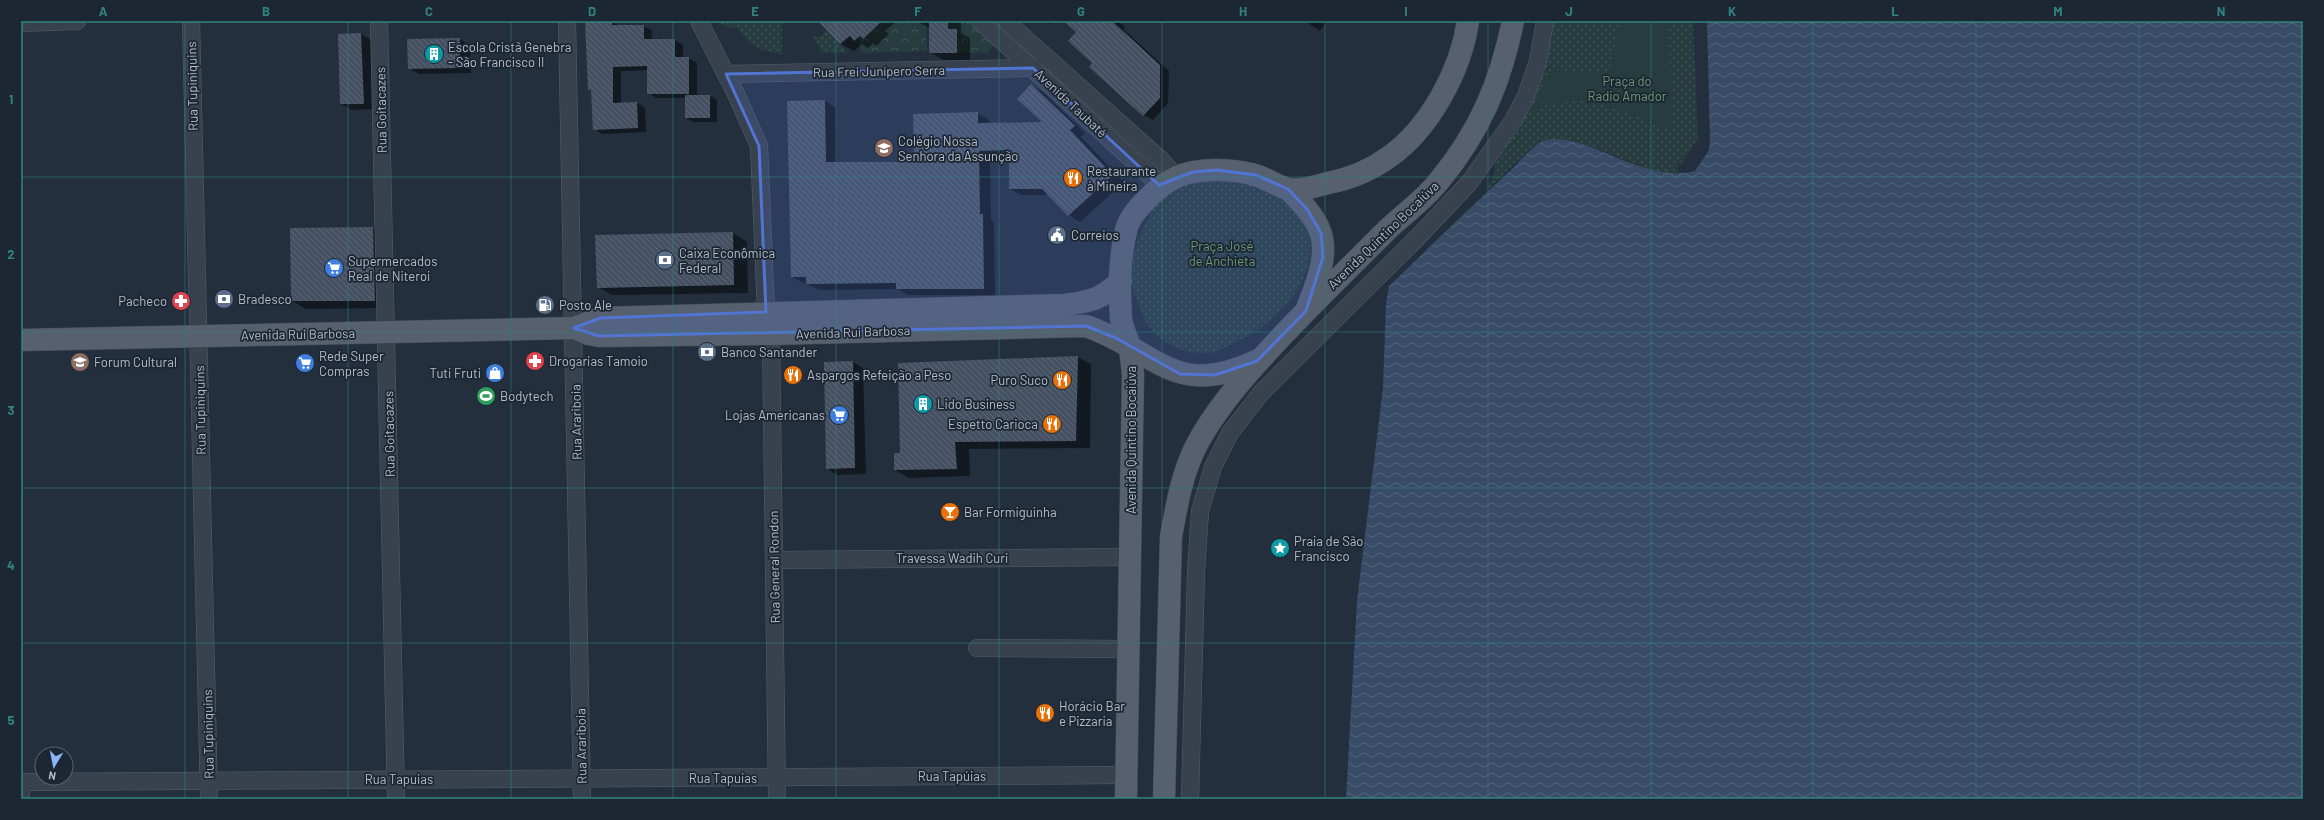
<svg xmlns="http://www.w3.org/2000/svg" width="2324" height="820" font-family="Barlow,sans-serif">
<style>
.grass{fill:url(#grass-dots)}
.forest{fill:url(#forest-crowns)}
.garden{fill:#263c3f}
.water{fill:url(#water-waves)}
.shadow{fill:#0007}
.building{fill:url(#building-back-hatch)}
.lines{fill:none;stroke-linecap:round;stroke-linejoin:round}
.minor-casing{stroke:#565f6c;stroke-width:18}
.major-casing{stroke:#414a57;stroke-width:23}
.minor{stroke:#38414e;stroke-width:17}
.major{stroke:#56606e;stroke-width:22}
.marked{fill:#5274d3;fill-opacity:0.2;stroke:#5274d3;stroke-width:3;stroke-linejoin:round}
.grid{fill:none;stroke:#308480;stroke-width:1;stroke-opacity:0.55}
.labels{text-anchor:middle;stroke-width:3.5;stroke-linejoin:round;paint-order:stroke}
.poi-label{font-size:13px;fill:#b4bcc9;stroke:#1d2633;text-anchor:start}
.street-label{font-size:13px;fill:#b4bcc9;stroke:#1d2633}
.park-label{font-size:13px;fill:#6b9a76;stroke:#1d2633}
.neatline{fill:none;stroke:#308480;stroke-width:1.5}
.grid-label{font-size:13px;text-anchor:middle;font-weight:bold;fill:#308480}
</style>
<defs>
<pattern id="grass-dots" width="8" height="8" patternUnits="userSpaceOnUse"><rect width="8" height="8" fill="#263c3f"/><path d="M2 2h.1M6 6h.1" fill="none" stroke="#435659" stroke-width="1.8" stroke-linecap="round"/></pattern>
<pattern id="forest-crowns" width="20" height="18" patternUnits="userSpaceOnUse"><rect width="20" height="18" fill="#263c3f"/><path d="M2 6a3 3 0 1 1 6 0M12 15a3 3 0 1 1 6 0" fill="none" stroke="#435659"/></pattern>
<pattern id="water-waves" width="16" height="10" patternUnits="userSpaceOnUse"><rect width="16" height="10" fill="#394c67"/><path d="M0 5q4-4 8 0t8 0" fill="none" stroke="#53647b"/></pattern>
<pattern id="building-back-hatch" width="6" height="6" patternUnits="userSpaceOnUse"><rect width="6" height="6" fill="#455162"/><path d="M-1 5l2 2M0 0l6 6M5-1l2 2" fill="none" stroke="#5d6877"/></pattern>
</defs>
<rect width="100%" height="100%" fill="#242f3e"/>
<g class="grass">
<path d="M734 21H782V54C755 51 747 44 734 21Z"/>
<path d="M1545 21H1693L1698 138 1682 163 1677 166 1681 174C1675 174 1668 174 1662 173 1635 168 1570 130 1545 141 1527 149 1502 177 1486 191L1494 175 1496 144 1513 121Z"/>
<polygon points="827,30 848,53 822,53 813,36 820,37"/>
<path d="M1219 173C1238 179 1268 185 1285 194 1291 198 1296 208 1299 214 1335 266 1277 326 1230 345 1224 348 1217 352 1211 353 1180 356 1151 339 1141 311 1137 301 1131 288 1131 276 1130 248 1148 217 1163 192Z"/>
</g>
<g class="forest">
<polygon points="717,21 742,21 736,27 728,28"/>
<polygon points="871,21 915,21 926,24 927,51 861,53 857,33 863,39"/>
<path d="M948 21H994C999 33 996 44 987 53H957V29H948Z"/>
</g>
<path class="garden" d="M1620 21H1668L1672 128C1665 132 1647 120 1639 117 1594 102 1578 92 1532 111L1552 69 1609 74Z"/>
<path class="water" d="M1707 21H2303V799H1346L1357 601 1383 388 1386 303 1389 286C1430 247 1470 207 1512 169 1522 160 1533 144 1547 140 1558 137 1577 142 1588 146 1622 159 1660 180 1695 171L1709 150 1710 141Z"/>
<g class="shadow">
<polygon points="820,21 897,21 885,31 889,34 876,46 873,43 868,48 862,44 854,51 841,44"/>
<polygon points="915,21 961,21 961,33 970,38 970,60 943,60 930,52 930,28"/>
<polygon points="1045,21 1054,21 1051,24"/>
<polygon points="1065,21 1118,21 1125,27 1123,29 1169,71 1168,103 1153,120 1144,115 1093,63 1078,32"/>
<polygon points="1304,21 1327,21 1320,31"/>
<polygon points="612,22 619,26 643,26 652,30 652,40 675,40 683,45 683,58 688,58 697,63 697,96 710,96 717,100 717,122 693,122 686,118 686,98 656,98 648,93 648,70 621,71 621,104 637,103 645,108 646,132 602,134 594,129 592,91 589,89"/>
<polygon points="361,34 372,40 374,109 352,110 341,104"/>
<polygon points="460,39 470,46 471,73 419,74 409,68"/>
<polygon points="1032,86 1043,92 1085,133 1081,137 1124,182 1080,222 1069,215 1050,195 1022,195 1010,189 1010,156 990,157 991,220 994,222 995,295 908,295 898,289 819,290 792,277 825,101 836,108 837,163 915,163 977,113 989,120 989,124 1044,123"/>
<polygon points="373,228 387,236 389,308 306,309 292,301 291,229"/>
<polygon points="733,233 747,242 748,293 612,295 598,287 596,236"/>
<polygon points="1078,357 1091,364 1090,448 969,449 970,476 909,478 895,470"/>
<polygon points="853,362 863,368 866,474 837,475 826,468"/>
</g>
<g class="building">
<polygon points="585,21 612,21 612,25 644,25 644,39 675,39 675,57 689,57 689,94 647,94 647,66 613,67 613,103 637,102 638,128 593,130 591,90 588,90"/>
<polygon points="818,21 882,21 863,39 860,36 854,41 850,36 840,44"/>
<polygon points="929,21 948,21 948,29 957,29 957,53 929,53"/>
<polygon points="1064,21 1112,21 1160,65 1160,98 1143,116 1089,67 1092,63 1068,41 1076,32"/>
<polygon points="361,33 364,104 340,104 338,34"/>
<polygon points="460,38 460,68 408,69 407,39"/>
<polygon points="1031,84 1075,126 1070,130 1113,175 1068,216 1042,189 1009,189 1009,150 979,151 980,214 983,214 984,289 896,289 896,283 806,284 806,277 791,277 787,101 825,100 826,162 914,162 913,114 978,112 978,123 1042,122 1017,99"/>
<rect x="685" y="95" width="25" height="23"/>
<polygon points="373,227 375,301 291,301 290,228"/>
<polygon points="733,232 734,285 597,288 595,235"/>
<polygon points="1078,356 1076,441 955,442 957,469 894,470 894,453 900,453 898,363"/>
<polygon points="853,361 855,468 826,469 824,362"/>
</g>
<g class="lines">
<g class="minor-casing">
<g id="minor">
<polyline points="191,21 209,799"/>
<polyline points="379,21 396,799"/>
<polyline points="567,21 582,799"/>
<polyline points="699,21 736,94 759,146 766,312"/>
<polyline points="980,21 1160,185"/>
<polyline points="1006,21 1161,160 1176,177"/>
<polyline points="21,23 77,21"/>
<polyline points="726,74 1033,68"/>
<polyline points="771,334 777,799"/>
<polyline points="774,560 1130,557"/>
<polyline points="977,648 1129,649"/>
<polyline points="21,782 1126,775"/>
<polyline points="21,794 21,799"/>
<polyline points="1190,799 1196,572 1200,511 1213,467 1230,433 1261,393 1417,238 1469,183 1513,121 1526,96 1538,61 1545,21"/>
</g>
</g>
<g class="major-casing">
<g id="major">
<path d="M1288 189C1300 201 1316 217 1321 234 1328 257 1316 285 1308 306"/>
<path d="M574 328 588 334 599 336 771 334 1086 326C1157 351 1174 400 1256 361"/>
<path d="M21 340 574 328 600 318 1065 305C1093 301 1099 300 1121 281"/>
<path d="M1126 799 1133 374C1132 365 1131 354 1129 344 1126 335 1122 327 1121 318 1119 289 1119 256 1127 227 1130 217 1139 207 1146 200 1167 178 1185 170 1216 170 1228 170 1246 172 1258 176 1268 179 1278 187 1289 189 1302 191 1316 186 1328 183 1349 179 1371 170 1389 157 1430 128 1461 70 1468 21"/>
<path d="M1164 799 1171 537C1177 503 1183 467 1201 437 1223 399 1253 367 1283 335 1317 299 1353 264 1388 229 1405 213 1425 199 1439 181 1480 131 1500 84 1513 21"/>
</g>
</g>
<use href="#minor" class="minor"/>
<use href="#major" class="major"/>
</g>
<path class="marked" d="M1033 68 1159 185 1193 172 1217 170 1256 175 1288 189 1307 209 1321 233 1323 257 1306 311 1257 361 1215 375 1180 374 1116 338 1086 326 599 336 574 328 600 318 766 312 759 146 726 74Z"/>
<path class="grid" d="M185 21V799M348 21V799M511 21V799M673 21V799M836 21V799M999 21V799M1162 21V799M1325 21V799M1488 21V799M1651 21V799M1813 21V799M1976 21V799M2139 21V799M21 177H2303M21 332H2303M21 488H2303M21 643H2303"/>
<defs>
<g id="building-disc" transform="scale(1)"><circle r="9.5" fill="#0f9aa8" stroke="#1d2633"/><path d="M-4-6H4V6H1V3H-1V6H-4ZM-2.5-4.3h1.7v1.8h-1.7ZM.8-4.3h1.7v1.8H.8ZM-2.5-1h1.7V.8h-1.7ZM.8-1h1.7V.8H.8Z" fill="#fff"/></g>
<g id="school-disc" transform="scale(1)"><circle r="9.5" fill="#8d6e63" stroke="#1d2633"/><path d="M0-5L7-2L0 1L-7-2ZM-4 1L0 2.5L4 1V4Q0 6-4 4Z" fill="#fff"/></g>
<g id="restaurant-disc" transform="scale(1)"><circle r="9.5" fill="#e8710a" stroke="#1d2633"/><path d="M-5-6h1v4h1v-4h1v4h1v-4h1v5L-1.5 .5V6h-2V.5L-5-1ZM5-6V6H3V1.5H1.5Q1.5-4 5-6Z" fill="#fff"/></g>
<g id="civic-disc" transform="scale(1)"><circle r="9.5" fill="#5c6f8a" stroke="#1d2633"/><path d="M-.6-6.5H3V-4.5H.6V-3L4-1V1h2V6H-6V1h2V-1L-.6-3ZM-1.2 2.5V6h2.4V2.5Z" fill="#fff"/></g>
<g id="bank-disc" transform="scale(1)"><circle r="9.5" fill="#5c6f8a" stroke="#1d2633"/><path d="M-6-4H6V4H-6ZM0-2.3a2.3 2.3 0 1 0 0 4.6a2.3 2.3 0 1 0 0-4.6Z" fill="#fff"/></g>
<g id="supermarket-disc" transform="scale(1)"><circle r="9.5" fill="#3f7fe0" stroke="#1d2633"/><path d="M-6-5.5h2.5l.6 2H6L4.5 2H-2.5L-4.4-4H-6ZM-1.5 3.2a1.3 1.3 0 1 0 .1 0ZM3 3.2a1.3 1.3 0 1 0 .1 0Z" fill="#fff"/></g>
<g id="pharmacy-disc" transform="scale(1)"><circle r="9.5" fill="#e0444e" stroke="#1d2633"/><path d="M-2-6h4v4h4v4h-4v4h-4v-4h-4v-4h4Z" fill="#fff"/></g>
<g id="fuel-disc" transform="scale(1)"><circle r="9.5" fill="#5c6f8a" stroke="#1d2633"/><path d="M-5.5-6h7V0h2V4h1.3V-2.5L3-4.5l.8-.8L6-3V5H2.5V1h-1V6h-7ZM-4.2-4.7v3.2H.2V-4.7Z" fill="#fff"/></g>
<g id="shop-disc" transform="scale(1)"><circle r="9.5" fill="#3f7fe0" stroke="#1d2633"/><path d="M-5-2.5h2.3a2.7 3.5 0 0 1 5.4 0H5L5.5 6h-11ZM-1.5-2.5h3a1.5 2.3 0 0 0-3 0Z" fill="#fff"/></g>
<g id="stadium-disc" transform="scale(1)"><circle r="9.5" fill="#2e9e5b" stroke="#1d2633"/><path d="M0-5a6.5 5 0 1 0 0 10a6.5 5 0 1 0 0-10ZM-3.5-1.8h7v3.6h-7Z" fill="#fff"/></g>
<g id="bar-disc" transform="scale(1)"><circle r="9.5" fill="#e8710a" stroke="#1d2633"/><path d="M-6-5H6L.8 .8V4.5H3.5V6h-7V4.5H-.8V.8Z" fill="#fff"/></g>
<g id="sight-disc" transform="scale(1)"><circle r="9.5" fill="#0f9aa8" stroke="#1d2633"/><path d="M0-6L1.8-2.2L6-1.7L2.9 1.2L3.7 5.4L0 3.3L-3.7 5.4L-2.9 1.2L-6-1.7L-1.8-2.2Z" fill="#fff"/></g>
</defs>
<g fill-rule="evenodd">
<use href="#building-disc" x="434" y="54"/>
<use href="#school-disc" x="884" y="148"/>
<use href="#restaurant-disc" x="1073" y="178"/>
<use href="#civic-disc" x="1057" y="235"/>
<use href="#bank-disc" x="665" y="260"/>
<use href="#supermarket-disc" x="334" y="268"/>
<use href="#bank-disc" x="224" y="299"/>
<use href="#pharmacy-disc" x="181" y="301"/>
<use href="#fuel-disc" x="545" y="305"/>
<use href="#bank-disc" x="707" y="352"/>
<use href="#pharmacy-disc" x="535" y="361"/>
<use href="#school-disc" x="80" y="362"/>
<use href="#supermarket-disc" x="305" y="363"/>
<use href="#shop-disc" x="495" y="373"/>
<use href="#restaurant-disc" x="793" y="375"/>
<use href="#restaurant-disc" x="1062" y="380"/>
<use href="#stadium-disc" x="486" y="396"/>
<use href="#building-disc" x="923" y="404"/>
<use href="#supermarket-disc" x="839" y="415"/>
<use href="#restaurant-disc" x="1052" y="424"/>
<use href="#bar-disc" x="950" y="512"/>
<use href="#sight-disc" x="1280" y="548"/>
<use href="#restaurant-disc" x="1045" y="713"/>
</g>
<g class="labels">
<g class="poi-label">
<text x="448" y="52">Escola Cristã Genebra<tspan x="448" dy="15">- São Francisco II</tspan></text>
<text x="898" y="146">Colégio Nossa<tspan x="898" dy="15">Senhora da Assunção</tspan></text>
<text x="1087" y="176">Restaurante<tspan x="1087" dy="15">à Mineira</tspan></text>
<text x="1071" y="240">Correios</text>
<text x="679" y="258">Caixa Econômica<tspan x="679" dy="15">Federal</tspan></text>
<text x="348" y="266">Supermercados<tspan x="348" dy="15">Real de Niteroi</tspan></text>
<text x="238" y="304">Bradesco</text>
<text x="167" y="306" text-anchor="end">Pacheco</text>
<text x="559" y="310">Posto Ale</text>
<text x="721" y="357">Banco Santander</text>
<text x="319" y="361">Rede Super<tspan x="319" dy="15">Compras</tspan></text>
<text x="549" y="366">Drogarias Tamoio</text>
<text x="94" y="367">Forum Cultural</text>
<text x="481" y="378" text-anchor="end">Tuti Fruti</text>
<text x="807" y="380">Aspargos Refeição a Peso</text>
<text x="1048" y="385" text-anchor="end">Puro Suco</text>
<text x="500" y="401">Bodytech</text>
<text x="937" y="409">Lido Business</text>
<text x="825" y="420" text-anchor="end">Lojas Americanas</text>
<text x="1038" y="429" text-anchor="end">Espetto Carioca</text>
<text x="964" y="517">Bar Formiguinha</text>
<text x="1294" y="546">Praia de São<tspan x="1294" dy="15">Francisco</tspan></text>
<text x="1059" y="711">Horácio Bar<tspan x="1059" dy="15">e Pizzaria</tspan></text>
</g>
<g class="street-label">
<text transform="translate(879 71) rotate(-1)" y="5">Rua Frei Junípero Serra</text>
<text transform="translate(192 86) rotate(-91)" y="5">Rua Tupiniquins</text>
<text transform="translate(1071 103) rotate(43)" y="5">Avenida Taubaté</text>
<text transform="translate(381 110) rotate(-91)" y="5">Rua Goitacazes</text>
<text transform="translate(1383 235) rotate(-44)" y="5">Avenida Quintino Bocaiúva</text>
<text transform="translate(853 332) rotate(-2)" y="5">Avenida Rui Barbosa</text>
<text transform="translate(298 334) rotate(-1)" y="5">Avenida Rui Barbosa</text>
<text transform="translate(200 410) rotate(-91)" y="5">Rua Tupiniquins</text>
<text transform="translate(576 422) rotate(-91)" y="5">Rua Arariboia</text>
<text transform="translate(389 434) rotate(-91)" y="5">Rua Goitacazes</text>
<text transform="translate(1131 440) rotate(-90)" y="5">Avenida Quintino Bocaiúva</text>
<text x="952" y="563">Travessa Wadih Curi</text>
<text transform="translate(774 567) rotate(-91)" y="5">Rua General Rondon</text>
<text transform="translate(208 734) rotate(-91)" y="5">Rua Tupiniquins</text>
<text transform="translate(581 746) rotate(-91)" y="5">Rua Arariboia</text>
<text x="952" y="781">Rua Tapúias</text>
<text x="723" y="783">Rua Tapuias</text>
<text x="399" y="784">Rua Tapuias</text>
</g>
<g class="park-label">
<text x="1627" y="86">Praça do<tspan x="1627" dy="15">Radio Amador</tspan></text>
<text x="1222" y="251">Praça José<tspan x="1222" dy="15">de Anchieta</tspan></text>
</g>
</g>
<rect width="2324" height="820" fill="none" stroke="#1d2633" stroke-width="44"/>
<g transform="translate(54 766) rotate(190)"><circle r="19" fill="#1d2633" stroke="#59626f"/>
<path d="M0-3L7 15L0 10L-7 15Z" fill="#8ab4f8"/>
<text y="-6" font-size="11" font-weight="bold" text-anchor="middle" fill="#b4bcc9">N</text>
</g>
<rect x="22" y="22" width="2280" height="776" class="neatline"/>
<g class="grid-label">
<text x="103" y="16">A</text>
<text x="266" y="16">B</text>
<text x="429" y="16">C</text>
<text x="592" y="16">D</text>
<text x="755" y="16">E</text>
<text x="918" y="16">F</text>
<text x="1081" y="16">G</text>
<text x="1243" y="16">H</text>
<text x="1406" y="16">I</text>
<text x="1569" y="16">J</text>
<text x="1732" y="16">K</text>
<text x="1895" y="16">L</text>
<text x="2058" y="16">M</text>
<text x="2221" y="16">N</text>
<text x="11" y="104">1</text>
<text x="11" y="259">2</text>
<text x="11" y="415">3</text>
<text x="11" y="570">4</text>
<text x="11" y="725">5</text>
</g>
</svg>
